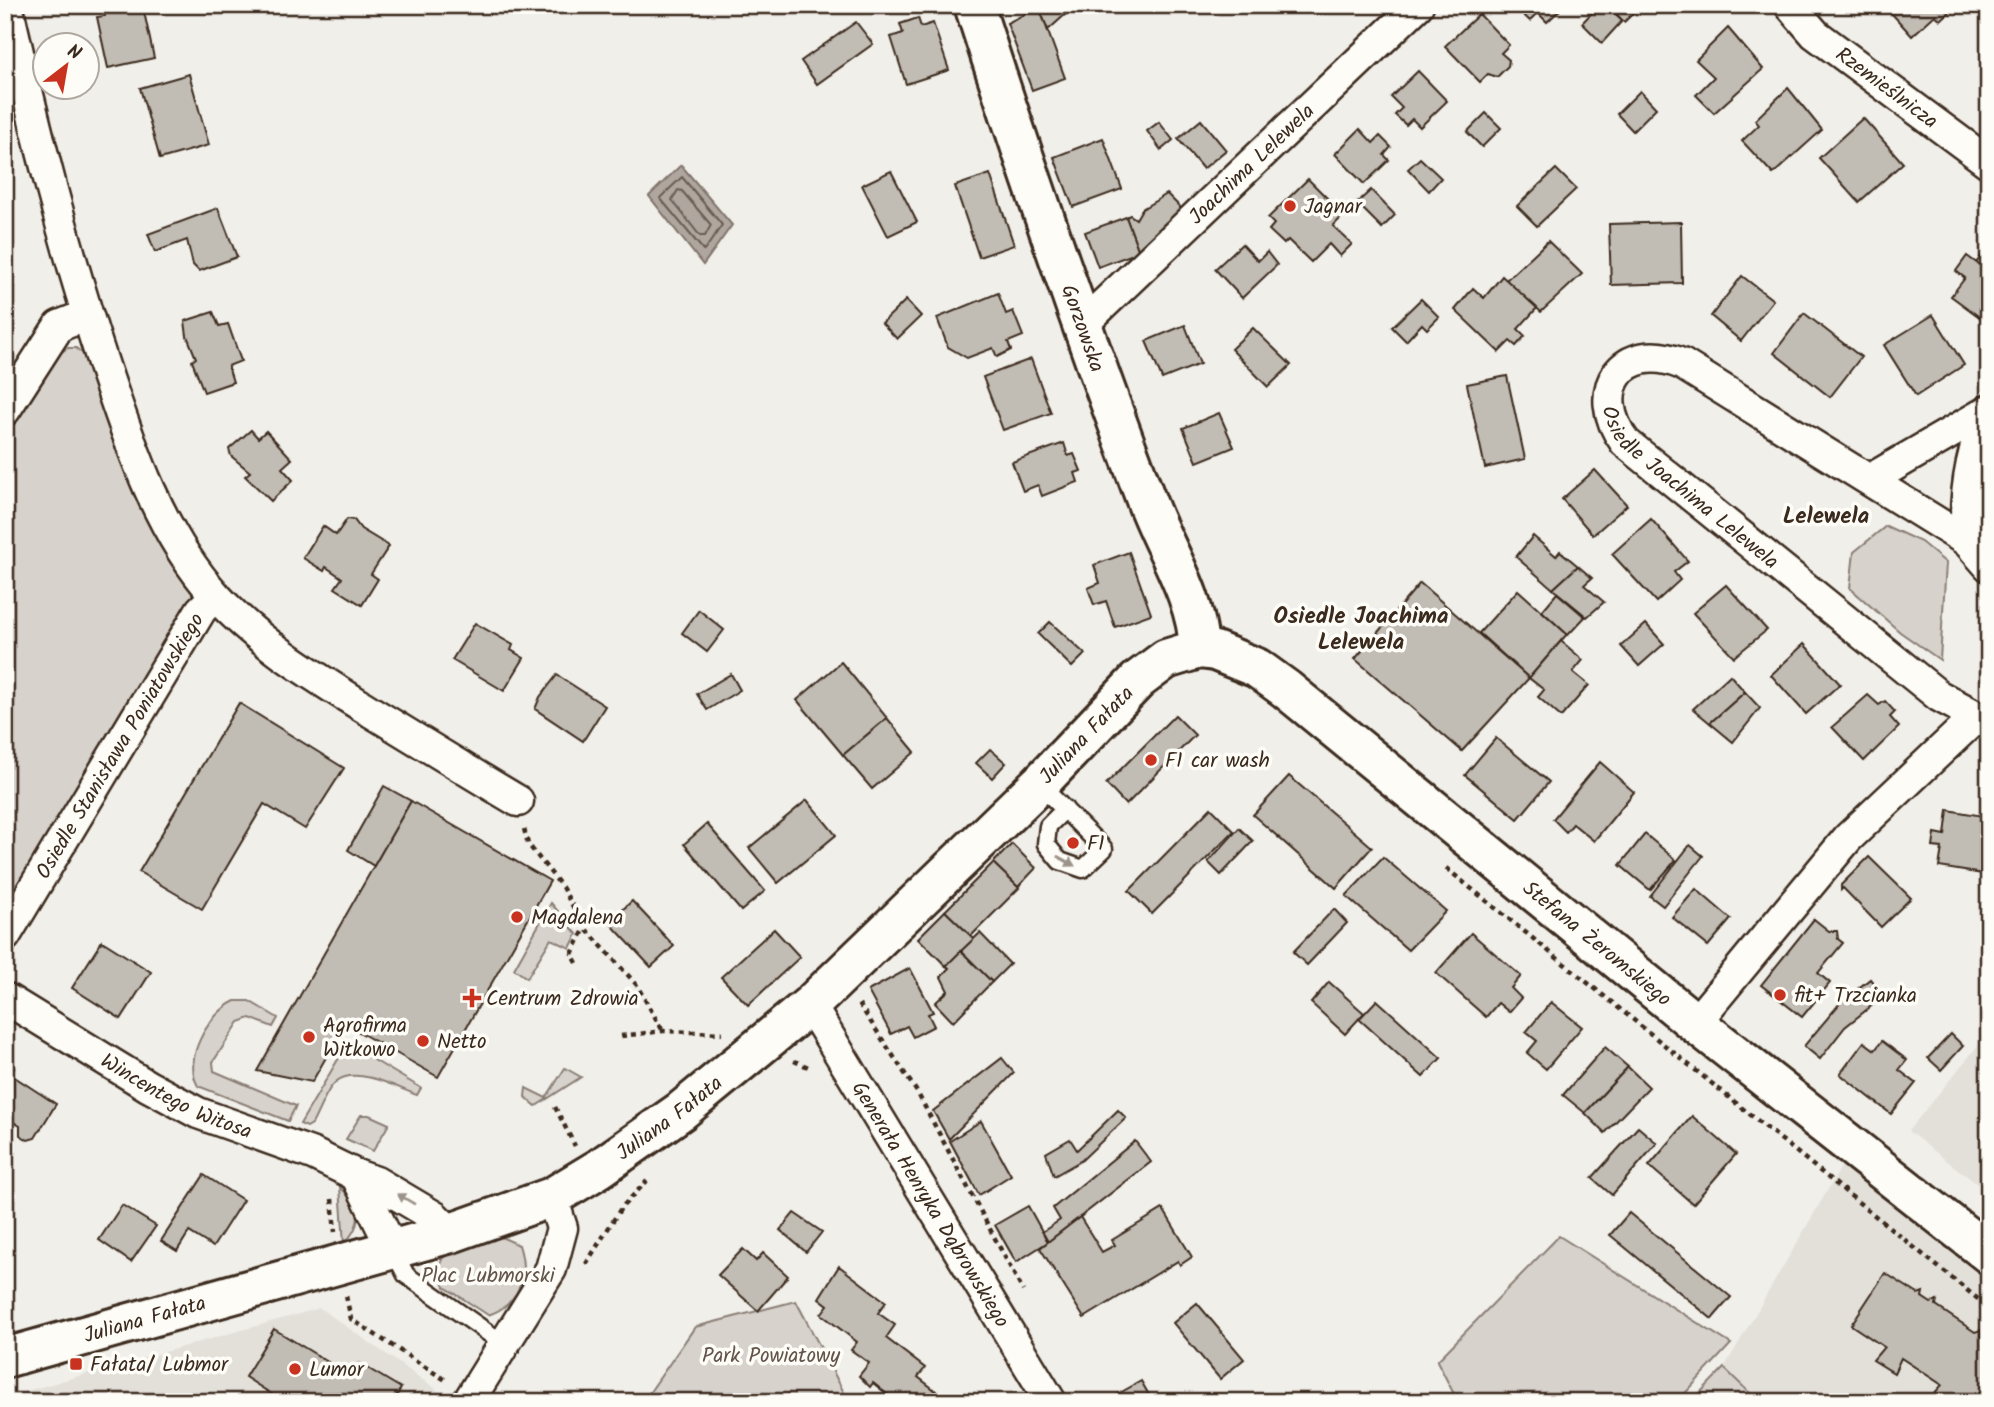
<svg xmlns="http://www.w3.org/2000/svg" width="1994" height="1407" font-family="Kalam,sans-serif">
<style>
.built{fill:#e3e0da}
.green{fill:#d7d2cc;stroke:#897e75;stroke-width:2}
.water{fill:#aea69f;stroke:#80746b;stroke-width:2}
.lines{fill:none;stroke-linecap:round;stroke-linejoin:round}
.shore{stroke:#695c52;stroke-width:2}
.building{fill:#c1bcb4;stroke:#3b2a1e;stroke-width:2}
.service-casing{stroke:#3b2a1e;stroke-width:21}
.minor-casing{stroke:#3b2a1e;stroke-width:35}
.tertiary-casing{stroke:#3b2a1e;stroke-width:44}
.secondary-casing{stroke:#3b2a1e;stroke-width:44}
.path{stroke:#3b2a1e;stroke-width:4.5;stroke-dasharray:5 5;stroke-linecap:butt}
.service{stroke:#fdfcf7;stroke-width:16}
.minor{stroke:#fdfcf7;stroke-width:30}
.tertiary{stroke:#fdfcf7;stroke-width:38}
.secondary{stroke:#fdfcf7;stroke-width:38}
.oneway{fill:#9c938a}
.poi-dot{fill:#c8321e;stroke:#fdfcf7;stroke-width:2.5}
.labels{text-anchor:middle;stroke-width:7;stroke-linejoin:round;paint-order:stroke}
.street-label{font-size:21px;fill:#3b2a1e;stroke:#fdfcf7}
.poi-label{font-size:21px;fill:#3b2a1e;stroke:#fdfcf7;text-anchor:start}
.park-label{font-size:21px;fill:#62544a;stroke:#fdfcf7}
.neighbourhood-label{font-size:23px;font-weight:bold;fill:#3b2a1e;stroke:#fdfcf7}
</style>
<rect width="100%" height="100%" fill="#f1efea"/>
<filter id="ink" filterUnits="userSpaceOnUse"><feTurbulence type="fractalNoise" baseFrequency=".0143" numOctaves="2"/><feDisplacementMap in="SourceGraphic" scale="14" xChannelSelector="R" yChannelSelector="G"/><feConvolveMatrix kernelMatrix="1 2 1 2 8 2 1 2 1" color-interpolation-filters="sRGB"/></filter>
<g filter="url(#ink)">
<g class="built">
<polygon points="1989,1032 1989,1193 1908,1131"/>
<polygon points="1844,1162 1989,1280 1989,1402 1691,1402 1724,1368"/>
<polygon points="320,1308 443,1394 439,1402 5,1402 5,1397"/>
</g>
<g class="green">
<polygon points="68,348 76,348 88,358 194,589 189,606 20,889 5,891 5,434 55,356"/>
<polygon points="1886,526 1921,542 1946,563 1940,660 1900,632 1850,588 1854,552"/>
<polygon points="551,903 577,934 570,948 551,939 527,978 514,969"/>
<path d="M235 1001H249L278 1018 273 1027 250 1018 239 1022 213 1062 214 1071 296 1106 288 1121 198 1086C182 1059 209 1013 235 1001Z"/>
<path d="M347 1044 421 1088 417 1095C396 1087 357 1066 337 1081 326 1089 319 1112 312 1124L307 1127 300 1124Z"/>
<polygon points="565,1068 581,1077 536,1106 525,1097 526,1088 546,1098"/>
<polygon points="361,1115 369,1115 389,1124 373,1151 346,1139"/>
<path d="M340 1187C361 1207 365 1221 344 1244Z"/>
<path d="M499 1236 519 1245C529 1276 520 1304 488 1315L445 1287 438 1268 444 1255Z"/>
<polygon points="1559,1236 1731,1344 1677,1402 1458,1402 1437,1361"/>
<polygon points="796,1301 849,1402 643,1402 695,1327"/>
<polygon points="1724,1368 1759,1402 1691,1402"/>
</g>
<polygon class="water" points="681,165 732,225 703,265 649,196"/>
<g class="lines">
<g class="shore">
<polygon points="682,177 722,225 704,251 660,198"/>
<polygon points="678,190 682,191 711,225 705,236 700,236 672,200"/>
</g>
</g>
<g class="building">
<polygon points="103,5 143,7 154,58 108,68 97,17 105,16"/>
<polygon points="1041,5 1076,5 1048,30 1039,7"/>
<polygon points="1513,5 1565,5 1547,22 1538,13 1530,21"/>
<polygon points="1599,5 1605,5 1622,21 1602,43 1582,23"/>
<polygon points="1608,5 1642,5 1624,22"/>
<polygon points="1884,5 1957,5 1941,20 1935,15 1912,36"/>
<polygon points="1039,7 1065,78 1032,90 1007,23"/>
<polygon points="1479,14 1509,45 1501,53 1509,60 1508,66 1497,77 1488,74 1480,82 1445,46"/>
<polygon points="918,18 921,27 933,23 949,70 906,84 891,37 903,33 900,24"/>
<polygon points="856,22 873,44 817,84 801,61"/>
<polygon points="1728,28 1763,69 1714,113 1696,95 1714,77 1696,60"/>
<polygon points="1418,71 1447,101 1420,127 1412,119 1406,125 1395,115 1402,108 1391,97"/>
<polygon points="189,74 209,145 160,159 140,88"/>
<polygon points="1788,88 1822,130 1773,174 1742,141 1759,125 1755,120"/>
<polygon points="1640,91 1656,108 1633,131 1617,114"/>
<polygon points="1486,113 1501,128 1482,147 1467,132"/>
<polygon points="1863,118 1903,163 1859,202 1819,158"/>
<polygon points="1201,120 1226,150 1203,169 1178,139"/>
<polygon points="1159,122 1173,140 1161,150 1147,131"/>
<polygon points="1360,129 1373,143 1380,136 1391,147 1384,155 1389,160 1364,184 1335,154"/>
<polygon points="1103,138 1122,189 1073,207 1054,157"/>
<polygon points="1420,158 1441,178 1429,191 1408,169"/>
<polygon points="1556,169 1576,189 1537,226 1517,206"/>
<polygon points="891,171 917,222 888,236 862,185"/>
<polygon points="990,174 1014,245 979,257 955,186"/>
<polygon points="1308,179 1344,215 1333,226 1352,244 1340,256 1329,244 1311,262 1288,240 1284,244 1269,230 1274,224 1268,218"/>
<polygon points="1371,190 1395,215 1382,228 1357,203"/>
<polygon points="1167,194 1184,211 1139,252 1126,217 1130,215 1136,219 1142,209"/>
<polygon points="218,208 237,257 199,271 193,265 187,240 155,252 148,234"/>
<polygon points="1126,217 1139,252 1098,267 1085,232"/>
<polygon points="1681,222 1682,283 1611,285 1609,224"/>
<polygon points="1548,241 1582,274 1541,312 1506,280"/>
<polygon points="1242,244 1258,261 1267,252 1277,265 1242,298 1215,269"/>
<polygon points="1989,246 1989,272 1976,263"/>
<polygon points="1967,256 1989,272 1989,324 1951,296 1965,278 1956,271"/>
<polygon points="1502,276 1537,308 1518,329 1525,336 1516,346 1510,341 1499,352 1455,310 1473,288 1484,298"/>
<polygon points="1742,276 1773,300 1741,341 1711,316"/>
<polygon points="998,293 1006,314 1013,311 1023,336 1008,342 1011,350 997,357 993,348 967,358 948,347 937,318"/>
<polygon points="1421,299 1439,317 1427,329 1422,324 1406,341 1392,327"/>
<polygon points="906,300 921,316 897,339 882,323"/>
<polygon points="213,312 219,326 228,324 241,361 228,366 233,382 204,392 192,361 196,358 187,336 185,321"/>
<polygon points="1804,313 1861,357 1830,397 1774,353"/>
<polygon points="1933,315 1964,365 1916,396 1884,345"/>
<polygon points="1185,325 1200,364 1162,379 1146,341"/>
<polygon points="1253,328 1291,365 1268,387 1231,349"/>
<polygon points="1031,359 1051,413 1003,430 983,377"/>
<polygon points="1507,376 1525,459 1485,468 1467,384"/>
<polygon points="1219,413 1234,447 1197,462 1183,428"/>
<polygon points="251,430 258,438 266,431 292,459 282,468 293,480 271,501 245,476 250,472 231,456 229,449"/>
<polygon points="1064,443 1068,456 1074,454 1081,471 1075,473 1078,482 1042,496 1038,485 1023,491 1012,462"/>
<polygon points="1595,470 1627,505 1593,535 1562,499"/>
<polygon points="347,519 354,520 361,529 389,546 371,574 378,579 362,605 335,588 342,578 326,567 324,571 303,558 323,526 336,535"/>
<polygon points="1651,519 1688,561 1674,572 1680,580 1656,602 1612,554"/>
<polygon points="1533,536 1556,556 1560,551 1578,566 1553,589 1516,557"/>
<polygon points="1129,552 1151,614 1115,627 1106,601 1094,605 1088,588 1100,583 1094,565"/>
<polygon points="1578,566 1592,578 1584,585 1604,602 1587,617 1553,589"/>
<polygon points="1420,583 1529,678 1462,751 1355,659"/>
<polygon points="1726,585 1767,630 1734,657 1693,613"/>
<polygon points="1518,590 1567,634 1529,678 1479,633"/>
<polygon points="1557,593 1585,617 1568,635 1542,611"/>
<polygon points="699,610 724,630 707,652 682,633"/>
<polygon points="1050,622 1085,654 1072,667 1038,634"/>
<polygon points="475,623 513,645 511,650 524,658 504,691 452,660"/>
<polygon points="1646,624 1664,644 1639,666 1621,646"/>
<polygon points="1561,641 1583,660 1573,672 1589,685 1561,717 1538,697 1544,690 1529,678"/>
<polygon points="1804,644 1840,684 1806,714 1771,675"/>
<polygon points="841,662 887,718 843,755 797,700"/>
<polygon points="731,674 740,690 707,710 697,694"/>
<polygon points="557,675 605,706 583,741 535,709 540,697"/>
<polygon points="1730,675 1745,692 1710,723 1693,709"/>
<polygon points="1745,692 1760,708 1733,742 1710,723"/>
<polygon points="1868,695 1879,705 1885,701 1895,712 1890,717 1899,727 1864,761 1832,727"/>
<polygon points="239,703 344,768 305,829 264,804 202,909 139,872"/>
<polygon points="1175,715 1195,735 1126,805 1106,784"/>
<polygon points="887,718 915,752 872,789 843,755"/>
<polygon points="1496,738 1549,782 1518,819 1465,775"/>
<polygon points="990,749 1006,763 992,778 976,763"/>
<polygon points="1600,762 1634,792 1594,841 1573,824 1566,832 1553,819"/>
<polygon points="1289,776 1372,847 1336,888 1253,815"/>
<polygon points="384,786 411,801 374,866 348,850"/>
<polygon points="807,800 836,835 778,883 749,848"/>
<polygon points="411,801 550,881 438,1077 345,1024 312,1082 257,1071"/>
<polygon points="1211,808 1234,831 1152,914 1129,891"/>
<polygon points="1948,810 1989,817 1989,875 1939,867 1942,848 1933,847 1935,833 1945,835"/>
<polygon points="707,824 765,891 741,911 684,844"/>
<polygon points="1239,828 1253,841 1221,875 1208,862"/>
<polygon points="1645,834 1676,860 1650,890 1620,865"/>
<polygon points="1012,844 1036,868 1018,887 993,863"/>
<polygon points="1690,845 1703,856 1663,906 1650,896"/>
<polygon points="1383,857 1446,911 1408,950 1346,896"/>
<polygon points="1869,857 1911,898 1881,927 1843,888 1841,890 1841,885"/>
<polygon points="993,863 1019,888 971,936 945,911"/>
<polygon points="1696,889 1731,919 1708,946 1672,917"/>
<polygon points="632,901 674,946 651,967 609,922"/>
<polygon points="1334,909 1347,923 1307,965 1293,952"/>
<polygon points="945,911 974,939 946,966 918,938"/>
<polygon points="1814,919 1829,931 1837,931 1838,939 1843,943 1818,973 1830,983 1802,1017 1761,985"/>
<polygon points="774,929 800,957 748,1005 721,977"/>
<polygon points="980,933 1010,964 992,982 961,951"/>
<polygon points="1471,933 1521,976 1511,988 1521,998 1509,1012 1498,1003 1486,1017 1436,973"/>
<polygon points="102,941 151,972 121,1019 72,988"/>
<polygon points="961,951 992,982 953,1022 935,1003 948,991 941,977 949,968 946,966"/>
<polygon points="910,968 933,1012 928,1014 934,1026 913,1037 907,1026 891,1034 868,991"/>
<polygon points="1870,979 1884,996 1845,1027 1820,1059 1804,1046 1841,1002"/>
<polygon points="1329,982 1364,1013 1345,1034 1311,1003"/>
<polygon points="1377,1000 1441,1058 1423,1077 1359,1019"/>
<polygon points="1551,1002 1582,1027 1546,1069 1527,1053 1537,1041 1526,1032"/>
<polygon points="1951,1034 1963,1046 1941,1070 1928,1058"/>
<polygon points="1882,1041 1907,1060 1899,1070 1916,1083 1891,1114 1840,1074 1864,1042 1875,1050"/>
<polygon points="1605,1047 1628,1067 1585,1113 1563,1095"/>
<polygon points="1002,1058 1014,1073 949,1139 933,1111"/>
<polygon points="5,1063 14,1068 10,1074 56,1104 35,1138 28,1140 20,1135 20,1126 5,1117"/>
<polygon points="1628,1067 1649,1087 1605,1133 1585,1113"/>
<polygon points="1118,1110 1126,1118 1082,1160 1054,1176 1046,1153 1070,1139 1077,1150"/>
<polygon points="1692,1116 1736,1154 1693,1204 1649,1166"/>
<polygon points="981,1121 1011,1175 979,1195 950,1141"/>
<polygon points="1638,1127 1657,1143 1612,1195 1592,1178"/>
<polygon points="1135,1141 1151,1162 1048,1242 1042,1232 1060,1220 1053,1208"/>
<polygon points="204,1175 243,1200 213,1247 189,1232 177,1251 161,1241"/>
<polygon points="122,1205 156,1226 131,1262 99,1240"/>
<polygon points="1028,1206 1048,1242 1016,1262 995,1225"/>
<polygon points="1163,1209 1192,1257 1180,1265 1178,1261 1084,1318 1040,1248 1080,1217 1102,1252 1115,1245 1112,1240"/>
<polygon points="794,1213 822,1232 806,1252 780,1230"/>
<polygon points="1629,1213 1731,1297 1712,1319 1610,1235"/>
<polygon points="743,1249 756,1261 763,1253 788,1276 758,1311 718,1275"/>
<polygon points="839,1266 886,1302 878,1313 895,1325 886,1338 925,1368 918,1377 936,1391 928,1402 883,1402 888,1395 873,1383 870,1387 859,1376 869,1363 851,1350 857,1342 821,1314 828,1305 819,1298"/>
<polygon points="1885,1273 1918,1294 1923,1292 1922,1297 1931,1303 1937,1301 1936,1306 1975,1332 1981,1330 1980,1336 1989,1341 1989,1402 1963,1402 1966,1398 1960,1395 1956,1402 1936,1402 1930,1398 1942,1385 1901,1358 1894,1373 1873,1360 1884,1347 1851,1325"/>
<polygon points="1197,1303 1244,1359 1220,1379 1173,1323"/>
<polygon points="274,1329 351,1376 359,1363 401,1388 393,1402 284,1402 245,1377"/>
<polygon points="1141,1381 1153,1402 1104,1402"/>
</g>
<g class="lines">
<g class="service-casing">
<g id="service">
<polyline points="1039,784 1104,849 1083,869 1060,861 1046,844 1048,826 1065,809"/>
<polyline points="393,1250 406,1275 504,1344"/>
</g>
</g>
<g class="minor-casing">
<g id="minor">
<path d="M7 5C35 128 65 249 105 369 131 447 160 534 216 596 259 644 319 679 373 713 421 742 469 772 518 801"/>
<path id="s1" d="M1790 5 1815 34 1989 163"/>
<path id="s2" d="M1084 323 1418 5"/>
<polyline points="5,410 59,326 87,315"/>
<polyline points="1871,479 1988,411"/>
<path d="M1967 541C1963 495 1971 452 1989 410"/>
<path id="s3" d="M1989 566 1967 541 1682 364C1623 339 1587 391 1625 442L1939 696 1989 723"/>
<path id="s4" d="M5 936 201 610 215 596"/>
<path id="s5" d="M5 998 148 1086 198 1113 313 1154 356 1175 376 1182 435 1217 451 1233"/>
<path id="s6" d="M810 1005 1051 1402"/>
<polyline points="1695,1023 1848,838 1975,718"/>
<polyline points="356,1175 393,1250"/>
<polyline points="468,1402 551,1269 562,1228 552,1197"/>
</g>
</g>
<g class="tertiary-casing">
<g id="tertiary">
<path id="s7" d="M974 5C1027 171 1085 337 1146 500 1164 549 1197 596 1199 649"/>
</g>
</g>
<g class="secondary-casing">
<g id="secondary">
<path id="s8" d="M5 1358 451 1233 552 1197 600 1168 681 1111 810 1005 1039 784 1138 680 1166 659 1199 649 1215 651 1257 668 1286 689 1695 1023 1989 1254"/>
</g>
</g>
<g class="path">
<polyline points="524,829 528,844 562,887 585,928 636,984 663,1031"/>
<polyline points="1446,868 1989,1308"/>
<polyline points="577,963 572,954 585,928"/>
<polyline points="859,1004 917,1092 1023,1291"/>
<polyline points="621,1036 663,1031 722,1033"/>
<polyline points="794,1061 811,1068"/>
<polyline points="555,1107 575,1146"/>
<polyline points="332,1199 335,1232"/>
<polyline points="586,1264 621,1208 647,1181"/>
<polyline points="346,1296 351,1319 447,1381"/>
</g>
<use href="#service" class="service"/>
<use href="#minor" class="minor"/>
<use href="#tertiary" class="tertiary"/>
<use href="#secondary" class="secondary"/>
</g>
<defs><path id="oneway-solid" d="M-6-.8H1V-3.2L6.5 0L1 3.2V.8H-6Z" transform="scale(1.75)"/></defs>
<g class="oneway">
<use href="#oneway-solid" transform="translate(1066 861) rotate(29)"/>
<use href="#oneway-solid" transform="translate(406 1199) rotate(-149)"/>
</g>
</g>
<g class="poi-dot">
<circle cx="1290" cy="206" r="7"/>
<circle cx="1151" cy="760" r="7"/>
<circle cx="1073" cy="843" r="7"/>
<circle cx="517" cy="917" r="7"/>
<circle cx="1780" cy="995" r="7"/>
<path d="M468.5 987.5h7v7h7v7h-7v7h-7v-7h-7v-7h7z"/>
<circle cx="309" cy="1037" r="7"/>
<circle cx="423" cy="1041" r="7"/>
<rect x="69" y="1357" width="14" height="14" rx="3.5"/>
<circle cx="295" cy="1369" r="7"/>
</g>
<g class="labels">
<g class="street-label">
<text dy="7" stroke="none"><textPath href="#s1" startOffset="128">Rzemieślnicza</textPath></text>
<text dy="7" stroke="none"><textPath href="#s2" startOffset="231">Joachima Lelewela</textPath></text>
<text dy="7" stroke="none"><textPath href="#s7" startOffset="341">Gorzowska</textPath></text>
<text dy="7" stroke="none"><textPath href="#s3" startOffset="590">Osiedle Joachima Lelewela</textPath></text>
<text dy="7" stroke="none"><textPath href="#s8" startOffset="1279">Juliana Fałata</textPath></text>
<text dy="7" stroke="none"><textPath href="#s4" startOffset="222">Osiedle Stanisława Poniatowskiego</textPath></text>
<text dy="7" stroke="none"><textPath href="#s8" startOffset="1923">Stefana Żeromskiego</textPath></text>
<text dy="7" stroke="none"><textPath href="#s5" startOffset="198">Wincentego Witosa</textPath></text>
<text dy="7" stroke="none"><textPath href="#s8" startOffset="712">Juliana Fałata</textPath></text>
<text dy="7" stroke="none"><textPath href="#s6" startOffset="233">Generała Henryka Dąbrowskiego</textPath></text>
<text dy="7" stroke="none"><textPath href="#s8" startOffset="145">Juliana Fałata</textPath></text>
</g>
<g class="poi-label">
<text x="1304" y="213">Jagnar</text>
<text x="1165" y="767">F1 car wash</text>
<text x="1087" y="850">F1</text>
<text x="531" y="924">Magdalena</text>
<text x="1794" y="1002">fit+ Trzcianka</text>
<text x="486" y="1005">Centrum Zdrowia</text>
<text x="323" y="1032">Agrofirma<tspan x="323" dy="24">Witkowo</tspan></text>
<text x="437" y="1048">Netto</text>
<text x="90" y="1371">Fałata/ Lubmor</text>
<text x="309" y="1376">Lumor</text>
</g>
<g class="park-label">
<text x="488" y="1282">Plac Lubmorski</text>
<text x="771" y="1362">Park Powiatowy</text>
</g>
<g class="neighbourhood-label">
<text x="1826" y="523">Lelewela</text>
<text x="1361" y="623">Osiedle Joachima<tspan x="1361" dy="26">Lelewela</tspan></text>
</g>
</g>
<rect width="1994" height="1407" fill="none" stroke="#fdfcf7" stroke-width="28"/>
<rect x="14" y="14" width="1966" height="1379" fill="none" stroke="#3b2a1e" stroke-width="2.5" filter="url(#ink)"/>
<g transform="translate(66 66) rotate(31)"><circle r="33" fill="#fdfcf7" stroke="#afa8a0" stroke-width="2"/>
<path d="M0-5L12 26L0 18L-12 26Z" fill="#c8321e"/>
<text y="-10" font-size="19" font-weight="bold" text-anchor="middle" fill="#3b2a1e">N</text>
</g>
</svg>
